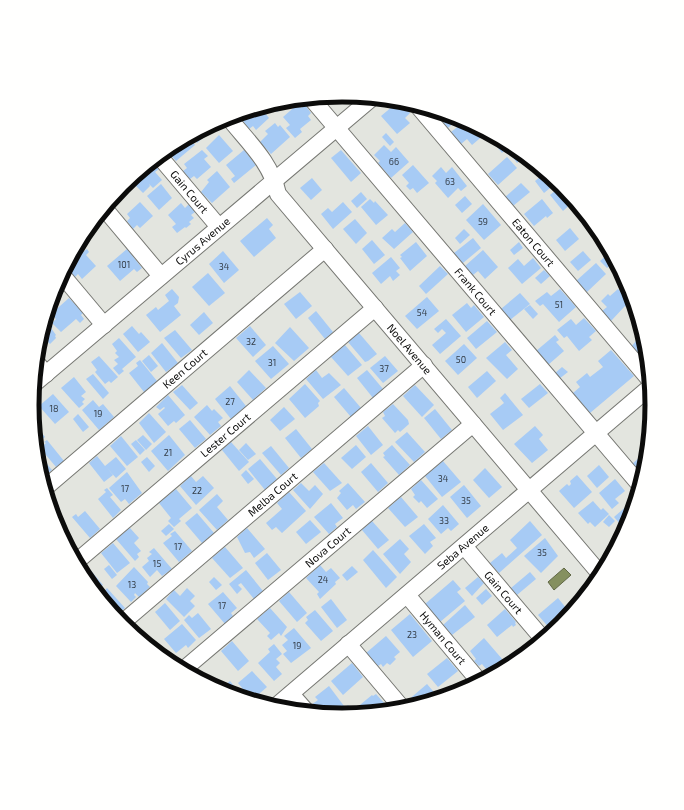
<svg xmlns="http://www.w3.org/2000/svg" width="684" height="810" font-family="'Exo 2',sans-serif">
<style>
.water{fill:#85905f;stroke:#616846}
.building{fill:#a7cbf5}
.lines{fill:none;stroke-linecap:round;stroke-linejoin:round}
.street-casing{stroke:#767772;stroke-width:18}
.street{stroke:#fff;stroke-width:16}
.labels{text-anchor:middle;stroke-width:4;stroke-linejoin:round;paint-order:stroke}
.number-label{font-size:9px;fill:#333c46}
.street-label{font-size:11px;fill:#0c0c0b;stroke:#fffffe}
.rim{fill:none;stroke:#0c0c0b;stroke-width:5}
</style>
<rect width="100%" height="100%" fill="#e3e5df"/>
<polygon class="water" points="564,568 571,575 554,590 548,582"/>
<g class="building">
<polygon points="336,96 326,103 321,97 327,97"/>
<polygon points="289,100 277,112 270,104 282,101"/>
<polygon points="399,101 410,113 405,118 410,123 397,134 381,116"/>
<polygon points="298,104 301,108 305,105 311,113 308,116 311,120 300,129 302,132 295,138 286,128 290,125 283,117"/>
<polygon points="260,107 269,118 256,130 253,126 249,129 243,121 246,119 243,115 247,111"/>
<polygon points="435,111 459,118 448,128 434,112"/>
<polygon points="465,121 480,129 485,134 472,145 467,139 461,144 451,132"/>
<polygon points="217,122 219,124 197,143 191,136"/>
<polygon points="275,123 278,127 280,125 290,137 271,154 260,142 268,134 265,131"/>
<polygon points="386,133 394,142 390,146 382,137"/>
<polygon points="219,135 233,151 219,163 206,148"/>
<polygon points="492,135 503,141 510,145 502,153 489,137"/>
<polygon points="189,137 195,145 176,161 166,150"/>
<polygon points="384,145 391,152 396,147 409,162 391,178 378,163 380,161 374,155"/>
<polygon points="202,150 208,156 204,159 211,167 197,179 194,176 190,179 183,171 187,168 184,164"/>
<polygon points="244,150 256,165 234,183 231,179 235,176 226,165"/>
<polygon points="341,150 361,173 351,182 331,158"/>
<polygon points="517,150 525,156 517,163 511,155"/>
<polygon points="507,157 517,168 498,185 488,174"/>
<polygon points="153,161 159,169 155,172 162,180 153,188 149,184 150,186 143,193 135,185 139,181 135,176"/>
<polygon points="413,165 429,183 417,193 413,188 410,190 406,186 409,183 402,175"/>
<polygon points="441,167 446,173 452,167 467,186 461,191 458,188 448,198 435,183 437,181 432,176"/>
<polygon points="217,171 230,187 212,203 201,192 209,182 207,180"/>
<polygon points="545,173 555,184 544,193 535,181"/>
<polygon points="312,178 322,190 311,200 300,188"/>
<polygon points="521,183 530,192 513,206 505,197"/>
<polygon points="161,184 172,198 159,210 147,196"/>
<polygon points="561,186 574,201 563,211 550,195"/>
<polygon points="361,192 367,199 357,208 351,201"/>
<polygon points="465,196 472,204 462,213 455,205"/>
<polygon points="370,199 374,203 375,201 388,215 376,225 361,207"/>
<polygon points="542,199 553,213 547,218 546,216 534,226 524,214"/>
<polygon points="140,202 153,216 140,228 137,225 133,229 127,221 130,218 127,214"/>
<polygon points="343,202 352,212 333,229 321,214 328,208 332,212"/>
<polygon points="181,203 185,208 189,204 195,212 191,215 194,218 189,222 191,224 186,228 185,227 177,233 172,227 176,224 168,215"/>
<polygon points="483,204 501,225 484,240 466,220"/>
<polygon points="98,216 103,223 82,239 84,233"/>
<polygon points="267,218 273,225 269,229 276,238 254,257 240,241"/>
<polygon points="355,219 367,233 356,244 343,229"/>
<polygon points="405,223 413,232 394,249 382,238 392,229 395,232"/>
<polygon points="570,228 579,239 565,251 556,240"/>
<polygon points="464,229 470,235 460,244 455,238"/>
<polygon points="473,238 481,248 463,263 454,253"/>
<polygon points="372,240 385,255 374,264 362,249"/>
<polygon points="416,242 427,256 410,271 400,258 402,257 400,255"/>
<polygon points="519,242 523,248 514,255 510,250"/>
<polygon points="87,249 89,252 86,255 96,266 82,279 78,274 75,277 68,270 72,266 69,263 82,251 83,252"/>
<polygon points="127,249 142,268 137,272 134,269 120,281 107,266"/>
<polygon points="483,250 498,267 485,279 478,271 473,275 465,266"/>
<polygon points="223,251 239,270 224,283 209,264"/>
<polygon points="583,251 591,260 578,271 570,262"/>
<polygon points="610,252 618,268 615,271 610,266 607,268 600,261"/>
<polygon points="391,257 400,268 396,271 400,275 393,281 390,276 381,284 372,273"/>
<polygon points="533,258 541,268 522,284 508,268 518,259 524,266"/>
<polygon points="596,263 606,274 587,292 576,281"/>
<polygon points="440,266 448,274 426,294 419,286"/>
<polygon points="544,270 550,276 541,284 535,278"/>
<polygon points="208,273 225,293 209,306 192,287"/>
<polygon points="624,279 628,287 632,297 620,282"/>
<polygon points="172,289 179,297 178,303 174,306 181,315 160,332 146,315 156,307 158,310 169,301 165,295"/>
<polygon points="560,289 576,307 559,322 543,304 540,306 535,301 547,292 551,296"/>
<polygon points="618,289 631,303 626,307 625,306 611,321 602,311 607,307 601,301 608,294 610,296"/>
<polygon points="300,292 312,306 296,319 284,304"/>
<polygon points="520,293 530,304 510,320 501,309"/>
<polygon points="427,297 439,311 417,329 405,316"/>
<polygon points="69,298 83,313 81,315 84,319 80,323 76,319 61,332 52,323 56,319 51,314"/>
<polygon points="467,303 471,308 474,305 484,317 466,332 452,315"/>
<polygon points="530,305 538,314 533,319 524,309"/>
<polygon points="316,311 333,332 325,339 308,318"/>
<polygon points="204,312 213,323 199,335 190,325"/>
<polygon points="584,318 596,331 589,337 592,340 579,351 567,336 564,338 557,330 571,319 576,325"/>
<polygon points="46,319 53,327 51,328 56,335 55,336 56,338 50,344 48,342 37,351"/>
<polygon points="446,319 461,336 440,354 432,345 446,333 442,329 438,333 434,329"/>
<polygon points="487,321 497,332 476,349 467,338"/>
<polygon points="132,326 139,334 141,332 150,342 138,352 123,334"/>
<polygon points="250,326 266,345 253,357 236,338"/>
<polygon points="290,327 309,348 294,361 275,343"/>
<polygon points="175,330 192,350 181,358 164,338"/>
<polygon points="359,333 377,354 368,361 365,362 348,342"/>
<polygon points="643,333 646,345 648,369 630,348"/>
<polygon points="555,335 559,340 556,342 564,351 548,365 536,351"/>
<polygon points="119,338 136,357 122,369 124,371 119,375 113,368 118,364 114,360 119,357 115,353 117,351 112,344"/>
<polygon points="505,342 512,350 506,355 518,369 507,379 486,358"/>
<polygon points="162,343 178,363 166,372 151,353"/>
<polygon points="464,344 477,358 458,375 445,361"/>
<polygon points="345,345 362,365 348,376 331,357"/>
<polygon points="273,346 289,364 271,379 255,361"/>
<polygon points="611,350 634,376 590,413 573,393 580,387 576,382 587,373 590,377 603,367 598,361"/>
<polygon points="149,355 158,366 151,372 142,361"/>
<polygon points="99,356 118,377 111,383 109,381 105,384 95,372 97,370 91,362"/>
<polygon points="385,356 398,371 383,383 370,368"/>
<polygon points="140,360 157,381 144,392 129,373 138,366 136,363"/>
<polygon points="562,367 568,372 559,379 554,374"/>
<polygon points="249,370 266,388 253,400 237,382"/>
<polygon points="316,370 322,378 329,373 341,385 323,399 306,379"/>
<polygon points="367,370 383,389 373,398 357,378"/>
<polygon points="487,371 496,381 477,398 468,387"/>
<polygon points="93,374 109,393 103,399 86,379"/>
<polygon points="74,377 86,392 81,396 85,399 82,402 84,404 79,408 61,388"/>
<polygon points="305,384 320,401 318,403 319,406 305,418 289,399"/>
<polygon points="540,384 548,393 529,408 521,399"/>
<polygon points="182,385 198,403 190,410 173,392"/>
<polygon points="415,385 434,405 422,417 403,396"/>
<polygon points="230,386 246,406 231,419 215,399"/>
<polygon points="344,388 361,408 351,417 334,397"/>
<polygon points="505,393 523,415 503,430 490,414 504,403 500,398"/>
<polygon points="53,394 69,412 55,424 39,406"/>
<polygon points="168,395 185,415 176,423 174,421 168,426 158,414 165,408 164,407 160,410 156,407"/>
<polygon points="93,400 99,407 103,404 114,417 99,430 82,410"/>
<polygon points="393,404 408,420 409,424 400,432 398,430 395,433 382,418 385,416 383,412"/>
<polygon points="207,405 212,411 214,409 223,418 218,422 221,426 210,435 194,417"/>
<polygon points="284,407 295,419 280,431 270,420"/>
<polygon points="435,409 452,430 441,439 424,418"/>
<polygon points="651,412 649,435 642,427 646,423 643,419"/>
<polygon points="149,413 166,432 154,443 139,423"/>
<polygon points="78,414 89,427 83,432 73,419"/>
<polygon points="33,416 41,425 38,428 45,437 36,444"/>
<polygon points="190,420 206,439 195,448 179,429"/>
<polygon points="368,426 383,445 371,455 356,436"/>
<polygon points="535,426 543,435 539,439 548,450 532,463 514,444"/>
<polygon points="296,429 312,449 301,458 285,438"/>
<polygon points="407,432 425,452 414,462 395,442"/>
<polygon points="143,435 152,444 146,450 137,440"/>
<polygon points="169,435 185,455 168,471 151,451"/>
<polygon points="121,436 138,457 127,466 110,446"/>
<polygon points="47,440 64,461 56,467 40,448 46,443 44,442"/>
<polygon points="136,440 145,450 140,455 131,444"/>
<polygon points="231,442 249,462 239,471 222,450"/>
<polygon points="246,443 256,454 248,460 239,450"/>
<polygon points="356,445 366,457 352,469 341,458"/>
<polygon points="392,445 410,465 399,475 383,457 385,456 383,453"/>
<polygon points="271,446 289,468 281,475 262,453"/>
<polygon points="647,451 646,466 643,476 632,464"/>
<polygon points="37,452 52,470 42,479 38,465"/>
<polygon points="97,456 105,466 116,457 126,469 116,478 107,468 113,475 104,482 89,463"/>
<polygon points="147,457 155,466 149,472 141,462"/>
<polygon points="260,459 277,479 265,490 248,469"/>
<polygon points="443,461 461,482 442,497 425,476"/>
<polygon points="324,463 342,483 330,491 313,472"/>
<polygon points="371,463 388,483 378,492 361,472"/>
<polygon points="599,465 609,477 597,488 587,476"/>
<polygon points="485,468 502,487 489,498 473,480"/>
<polygon points="246,470 254,479 248,484 241,475"/>
<polygon points="127,472 142,493 129,504 125,499 121,502 109,488"/>
<polygon points="577,475 592,492 574,508 559,491 567,484 569,486 571,484 570,481"/>
<polygon points="191,476 196,482 203,476 214,488 196,505 180,486"/>
<polygon points="615,479 625,491 615,499 619,503 612,509 599,493"/>
<polygon points="421,480 438,499 427,508 421,501 419,503 413,497 415,495 411,489"/>
<polygon points="301,483 309,491 315,485 323,494 310,509 293,490"/>
<polygon points="348,483 365,502 356,509 353,505 347,510 337,498 341,493 339,491"/>
<polygon points="464,485 481,506 467,518 450,497"/>
<polygon points="107,488 113,495 110,497 121,510 113,518 98,499 106,492 104,490"/>
<polygon points="176,489 192,508 179,519 181,521 174,527 168,521 171,518 159,503"/>
<polygon points="289,492 306,511 282,533 276,527 272,530 266,523 282,509 277,503"/>
<polygon points="217,494 223,501 217,507 228,520 217,530 199,510"/>
<polygon points="401,497 418,517 405,527 388,508"/>
<polygon points="636,498 630,518 621,525 614,517"/>
<polygon points="593,501 601,510 603,508 609,514 595,527 590,522 588,524 578,513"/>
<polygon points="331,503 343,518 335,524 337,527 329,534 314,517"/>
<polygon points="443,505 459,524 451,531 448,528 441,534 428,519"/>
<polygon points="51,509 60,520 56,524 56,523"/>
<polygon points="85,511 100,529 90,538 72,517 76,514 78,517"/>
<polygon points="197,513 214,533 202,543 185,523"/>
<polygon points="609,515 615,521 609,527 603,522"/>
<polygon points="310,520 321,532 306,544 296,532"/>
<polygon points="372,521 389,540 378,549 362,530"/>
<polygon points="530,521 542,535 499,573 490,563 502,553 506,558 517,548 510,540"/>
<polygon points="169,524 174,529 166,536 161,531"/>
<polygon points="424,524 436,538 430,542 433,546 425,554 409,536"/>
<polygon points="130,528 139,538 134,543 141,551 137,554 139,557 135,561 116,539"/>
<polygon points="247,528 265,549 254,558 250,552 245,553 237,537"/>
<polygon points="175,531 192,551 179,562 163,543 172,536 170,534"/>
<polygon points="62,536 74,548 70,551"/>
<polygon points="545,538 558,556 541,573 524,556"/>
<polygon points="400,539 409,549 404,554 411,562 400,574 383,554"/>
<polygon points="113,543 130,563 117,573 101,553"/>
<polygon points="225,547 243,568 230,578 212,558"/>
<polygon points="154,548 172,569 162,576 157,570 150,577 142,567 149,561 147,558 152,554 149,552"/>
<polygon points="373,550 397,577 386,588 363,560"/>
<polygon points="267,553 281,570 268,580 255,563"/>
<polygon points="109,565 117,575 112,579 104,569"/>
<polygon points="320,565 326,572 331,568 340,578 335,582 336,584 320,599 317,594 319,592 306,578"/>
<polygon points="87,566 103,585 95,591 81,571"/>
<polygon points="352,566 358,572 347,581 342,575"/>
<polygon points="134,567 148,582 147,584 150,587 139,597 135,593 134,595 136,597 131,602 116,586"/>
<polygon points="246,570 263,591 254,599 241,583 238,585 242,589 237,594 229,584"/>
<polygon points="530,572 536,579 517,595 511,588"/>
<polygon points="214,577 222,585 216,590 209,582"/>
<polygon points="478,577 484,583 472,596 465,588"/>
<polygon points="453,580 461,589 457,592 465,601 440,622 425,604"/>
<polygon points="107,588 125,608 116,616 100,596"/>
<polygon points="187,588 195,596 190,601 195,606 184,617 166,599 174,590 180,596"/>
<polygon points="486,589 492,596 482,605 476,598"/>
<polygon points="223,592 237,608 231,613 233,616 225,624 208,604"/>
<polygon points="289,592 307,613 297,622 279,601"/>
<polygon points="558,598 570,613 551,630 538,615"/>
<polygon points="331,599 347,620 337,628 321,607"/>
<polygon points="165,603 180,621 170,630 155,612"/>
<polygon points="465,605 475,617 452,635 443,625"/>
<polygon points="270,608 287,627 281,636 279,633 271,640 267,636 270,633 257,619"/>
<polygon points="505,609 516,622 515,623 516,625 513,627 512,625 497,637 487,625"/>
<polygon points="315,610 333,631 321,641 305,623 308,620 306,617"/>
<polygon points="198,613 211,629 199,638 184,620 189,615 192,618"/>
<polygon points="410,614 432,641 413,657 391,630"/>
<polygon points="182,624 196,640 188,648 186,645 176,653 164,639"/>
<polygon points="294,628 311,648 291,663 283,654 287,651 282,645 288,640 284,636"/>
<polygon points="386,636 400,652 394,657 396,659 390,665 387,663 383,667 381,664 378,666 366,653"/>
<polygon points="484,638 503,660 506,657 512,664 496,673 494,670 490,674 482,664 479,666 474,661 476,659 470,651"/>
<polygon points="232,641 249,661 238,671 221,651"/>
<polygon points="274,644 282,654 276,659 280,663 276,667 282,674 274,681 258,663 270,652 268,649"/>
<polygon points="447,658 458,671 438,687 427,674"/>
<polygon points="352,663 363,677 343,695 331,681"/>
<polygon points="252,671 267,687 252,700 238,683"/>
<polygon points="230,681 243,697 220,689"/>
<polygon points="427,684 438,697 435,699 412,706 407,701"/>
<polygon points="329,686 344,706 336,713 331,708 325,713 317,713 311,705 318,700 315,697"/>
<polygon points="376,694 385,704 377,712 359,713 355,709 372,695 373,696"/>
<polygon points="348,705 356,714 339,715 342,710"/>
</g>
<g class="lines">
<g class="street-casing">
<g id="street">
<path id="s1" d="M311 98 640 485"/>
<path id="s2" d="M417 105 649 379"/>
<path id="s3" d="M228 117C248 142 271 162 278 194L601 575"/>
<path id="s4" d="M159 156 219 227"/>
<polyline points="104,208 161,276"/>
<polyline points="62,275 104,325"/>
<polyline points="36,362 46,374"/>
<path id="s5" d="M34 384 372 98"/>
<path id="s6" d="M45 488 325 249"/>
<path id="s7" d="M464 546 543 639"/>
<path id="s8" d="M76 562 375 308"/>
<path id="s9" d="M407 595 479 681"/>
<path id="s10" d="M122 623 424 365"/>
<polyline points="348,644 403,709"/>
<path id="s11" d="M183 670 473 424"/>
<polyline points="291,694 306,711"/>
<path id="s12" d="M275 707 650 387"/>
</g>
</g>
<use href="#street" class="street"/>
</g>
<g class="labels">
<g class="number-label">
<text x="394" y="165">66</text>
<text x="450" y="185">63</text>
<text x="483" y="225">59</text>
<text x="124" y="268">101</text>
<text x="224" y="270">34</text>
<text x="559" y="308">51</text>
<text x="422" y="316">54</text>
<text x="251" y="345">32</text>
<text x="461" y="363">50</text>
<text x="272" y="366">31</text>
<text x="384" y="372">37</text>
<text x="230" y="405">27</text>
<text x="54" y="412">18</text>
<text x="98" y="417">19</text>
<text x="168" y="456">21</text>
<text x="443" y="482">34</text>
<text x="125" y="492">17</text>
<text x="197" y="494">22</text>
<text x="466" y="504">35</text>
<text x="444" y="524">33</text>
<text x="178" y="550">17</text>
<text x="542" y="556">35</text>
<text x="157" y="567">15</text>
<text x="323" y="583">24</text>
<text x="132" y="588">13</text>
<text x="222" y="609">17</text>
<text x="412" y="638">23</text>
<text x="297" y="649">19</text>
</g>
<g class="street-label">
<text dy="4" stroke="none"><textPath href="#s4" startOffset="47">Gain Court</textPath></text>
<text dy="4" stroke="none"><textPath href="#s5" startOffset="221">Cyrus Avenue</textPath></text>
<text dy="4" stroke="none"><textPath href="#s2" startOffset="180">Eaton Court</textPath></text>
<text dy="4" stroke="none"><textPath href="#s1" startOffset="254">Frank Court</textPath></text>
<text dy="4" stroke="none"><textPath href="#s3" startOffset="296">Noel Avenue</textPath></text>
<text dy="4" stroke="none"><textPath href="#s6" startOffset="184">Keen Court</textPath></text>
<text dy="4" stroke="none"><textPath href="#s8" startOffset="196">Lester Court</textPath></text>
<text dy="4" stroke="none"><textPath href="#s10" startOffset="198">Melba Court</textPath></text>
<text dy="4" stroke="none"><textPath href="#s11" startOffset="190">Nova Court</textPath></text>
<text dy="4" stroke="none"><textPath href="#s12" startOffset="247">Seba Avenue</textPath></text>
<text dy="4" stroke="none"><textPath href="#s7" startOffset="61">Gain Court</textPath></text>
<text dy="4" stroke="none"><textPath href="#s9" startOffset="56">Hyman Court</textPath></text>
</g>
</g>
<path d="M0 0H684V810H0ZM39 405a303 303 0 1 1 606 0a303 303 0 1 1-606 0Z" fill="#fffffe" fill-rule="evenodd"/>
<path class="rim" d="M39 405a303 303 0 1 1 606 0a303 303 0 1 1-606 0Z"/>
</svg>
